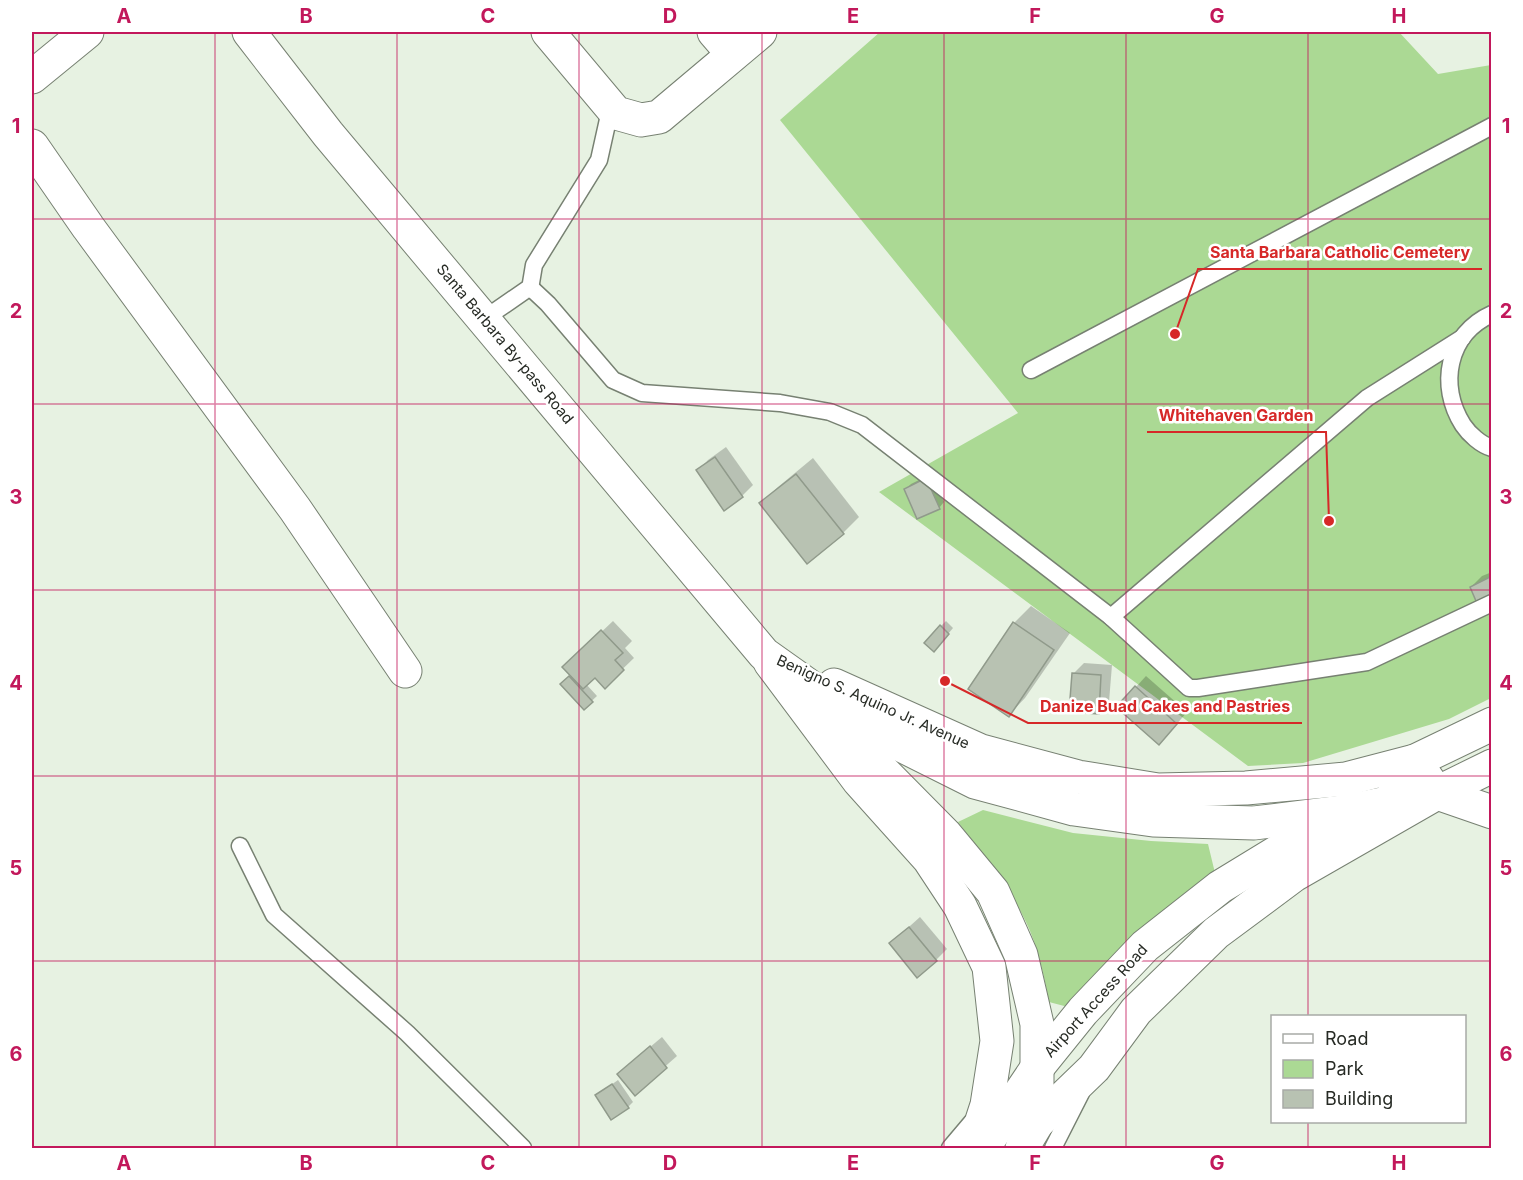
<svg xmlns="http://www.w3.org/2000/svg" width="1523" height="1180" font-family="Inter,sans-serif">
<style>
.green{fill:#abd994}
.shadow{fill:#0003}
.building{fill:#b8c2b2;stroke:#909a8b;stroke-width:1.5}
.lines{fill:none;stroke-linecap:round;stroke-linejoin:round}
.service-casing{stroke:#778172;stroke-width:19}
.minor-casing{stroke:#778172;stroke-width:35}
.secondary-casing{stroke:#778172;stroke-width:35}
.primary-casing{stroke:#778172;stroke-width:35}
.service{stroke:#fff;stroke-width:16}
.minor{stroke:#fff;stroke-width:33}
.secondary{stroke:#fff;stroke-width:33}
.primary{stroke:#fff;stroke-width:33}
.grid{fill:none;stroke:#c2185b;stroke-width:1.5;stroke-opacity:0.55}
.labels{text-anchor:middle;stroke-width:5;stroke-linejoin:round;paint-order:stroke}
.street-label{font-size:15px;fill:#262a24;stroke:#fff}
.leader{fill:none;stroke:#d62828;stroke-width:2}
.callout-dot{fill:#d62828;stroke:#fff;stroke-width:2}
.callout-label{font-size:16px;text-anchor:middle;font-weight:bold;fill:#d62828;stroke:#fff;stroke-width:5;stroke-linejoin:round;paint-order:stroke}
.neatline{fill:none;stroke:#c2185b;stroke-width:2}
.grid-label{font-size:20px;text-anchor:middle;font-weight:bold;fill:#c2185b}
</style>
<rect width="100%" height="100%" fill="#e7f2e2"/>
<g class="green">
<polygon points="880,32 1399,32 1438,74 1491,65 1491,698 1449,719 1303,763 1248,766 879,492 1018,413 780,120"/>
<path d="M983 810 1073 833 1151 841 1208 844 1215 873 1068 1007 1049 1002C1044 975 1038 947 1026 922 1009 886 982 854 958 822Z"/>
</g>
<g class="shadow">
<polygon points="726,447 753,485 742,496 698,471 708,460"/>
<polygon points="813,458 859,517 843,533 761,503 778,487"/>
<polygon points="931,474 944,502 939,508 906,489 911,484"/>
<polygon points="1492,572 1492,601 1471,587 1482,576"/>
<polygon points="1031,606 1070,633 1025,698 1009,715 970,688 1014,623"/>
<polygon points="613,621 632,641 625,648 634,658 605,686 595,676 586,684 597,696 584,708 562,684 572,675 575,657"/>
<polygon points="946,621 953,628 939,645 941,626"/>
<polygon points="1084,663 1112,665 1109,702 1098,712 1073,674"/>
<polygon points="1146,676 1187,712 1170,732 1136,687"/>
<polygon points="920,917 947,949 936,960 891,943"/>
<polygon points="662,1037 677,1056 635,1093 630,1064"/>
<polygon points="618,1080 633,1102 628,1107 597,1095"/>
</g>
<g class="building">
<polygon points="715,457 743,497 724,511 696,470"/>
<polygon points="796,474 844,534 807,564 759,503"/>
<polygon points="926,478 940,509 917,519 904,489"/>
<polygon points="1492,576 1492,602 1479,608 1470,587"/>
<polygon points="1013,622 1054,650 1009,717 968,689"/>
<polygon points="940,625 949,634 934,652 924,643"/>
<polygon points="601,630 623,653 615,660 624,670 605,689 595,678 583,689 562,667"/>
<polygon points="1072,673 1101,675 1099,714 1069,712"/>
<polygon points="569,676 593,702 584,710 560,684"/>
<polygon points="1135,686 1177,724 1159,745 1116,707"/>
<polygon points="909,927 937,961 917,978 889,943"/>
<polygon points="650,1046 667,1068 635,1096 617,1074"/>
<polygon points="612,1084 629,1108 611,1120 595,1095"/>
</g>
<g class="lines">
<g class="service-casing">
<g id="service">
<polyline points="530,289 534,265 599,160 611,106"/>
<path d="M1492 314C1447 334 1438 386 1463 425 1469 434 1481 445 1492 448"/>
<polyline points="484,319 526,290 532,289 548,304 613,380 642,393 780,403 830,412 862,425 1111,617 1189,688 1198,688 1367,662 1492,603"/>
<polyline points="1031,370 1492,126"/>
<polyline points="1111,617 1367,398 1462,338"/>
<polyline points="240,846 274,915 407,1033 523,1148"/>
<polyline points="950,1148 972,1122"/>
<polyline points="1053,1148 1081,1093"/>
</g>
</g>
<g class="minor-casing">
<g id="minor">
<polyline points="548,32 616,113 641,120 659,117 760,32"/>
<polyline points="714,32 733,54"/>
<polyline points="32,77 87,32"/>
<polyline points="32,146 88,227 295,509 405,671"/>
</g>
</g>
<g class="secondary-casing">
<g id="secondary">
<polyline points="770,662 859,781 929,859 960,906 989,967 997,1041 987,1105 975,1142"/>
<polyline points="838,726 945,834 993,892 1021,955 1037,1024 1037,1123"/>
<polyline points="1392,778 1415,761 1437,793 1492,812"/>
<polyline points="983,1148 1037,1068 1083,1011 1145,946 1220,887 1348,809"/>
<polyline points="1022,1148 1037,1123 1094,1068 1136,1011 1216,933 1294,875 1430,797"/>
</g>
</g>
<g class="primary-casing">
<g id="primary">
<polyline points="249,32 328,134 764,654 871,730 975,782 1074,809 1153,820 1254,823 1343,812 1437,793 1492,766"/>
<polyline points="834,685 981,751 1078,777 1158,790 1246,788 1346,779 1415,761 1492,724"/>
</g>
</g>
<use href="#service" class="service"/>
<use href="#minor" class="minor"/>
<use href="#secondary" class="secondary"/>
<use href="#primary" class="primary"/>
</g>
<path class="grid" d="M215 32V1148M397 32V1148M579 32V1148M762 32V1148M944 32V1148M1126 32V1148M1308 32V1016M32 219H1492M32 404H1492M32 590H1492M32 776H1492M32 961H1492M1308 1122V1148"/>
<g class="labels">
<g class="street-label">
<text transform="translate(505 344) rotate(50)" y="5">Santa Barbara By-pass Road</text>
<text transform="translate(873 702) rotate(24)" y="5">Benigno S. Aquino Jr. Avenue</text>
<text transform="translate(1096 1001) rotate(-48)" y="5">Airport Access Road</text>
</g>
</g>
<path class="leader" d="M1175 334L1198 269H1482M1329 521L1326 432H1147M945 681L1028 723H1302"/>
<g class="callout-dot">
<circle cx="1175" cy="334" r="6"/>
<circle cx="1329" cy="521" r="6"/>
<circle cx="945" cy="681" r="6"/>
</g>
<g class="callout-label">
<text x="1340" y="258">Santa Barbara Catholic Cemetery</text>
<text x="1236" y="421">Whitehaven Garden</text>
<text x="1165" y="712">Danize Buad Cakes and Pastries</text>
</g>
<rect width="1523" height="1180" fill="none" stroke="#ffffff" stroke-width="66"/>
<rect x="1271" y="1015" width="195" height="108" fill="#ffffff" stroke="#a8aaa7" stroke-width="1.5"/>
<rect x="1283" y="1034" width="30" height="9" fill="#ffffff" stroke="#a8aaa7" stroke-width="1.5"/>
<text x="1325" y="1045" font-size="18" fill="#262a24">Road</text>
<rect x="1283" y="1060" width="30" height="18" fill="#abd994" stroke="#a8aaa7" stroke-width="1.5"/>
<text x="1325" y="1075" font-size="18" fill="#262a24">Park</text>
<rect x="1283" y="1090" width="30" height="18" fill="#b8c2b2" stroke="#a8aaa7" stroke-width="1.5"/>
<text x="1325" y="1105" font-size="18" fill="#262a24">Building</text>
<rect x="33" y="33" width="1457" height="1114" class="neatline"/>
<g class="grid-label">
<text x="124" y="23">A</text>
<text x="306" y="23">B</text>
<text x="488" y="23">C</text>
<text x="670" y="23">D</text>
<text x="853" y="23">E</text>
<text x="1035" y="23">F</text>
<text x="1217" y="23">G</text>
<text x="1399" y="23">H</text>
<text x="16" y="133">1</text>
<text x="1506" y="133">1</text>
<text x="16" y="318">2</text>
<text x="1506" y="318">2</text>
<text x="16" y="504">3</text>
<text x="1506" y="504">3</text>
<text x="16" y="690">4</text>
<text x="1506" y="690">4</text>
<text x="16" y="875">5</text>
<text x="1506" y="875">5</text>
<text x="16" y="1061">6</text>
<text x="1506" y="1061">6</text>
<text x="124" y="1170">A</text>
<text x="306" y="1170">B</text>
<text x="488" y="1170">C</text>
<text x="670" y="1170">D</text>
<text x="853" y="1170">E</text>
<text x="1035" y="1170">F</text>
<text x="1217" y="1170">G</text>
<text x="1399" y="1170">H</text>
</g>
</svg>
